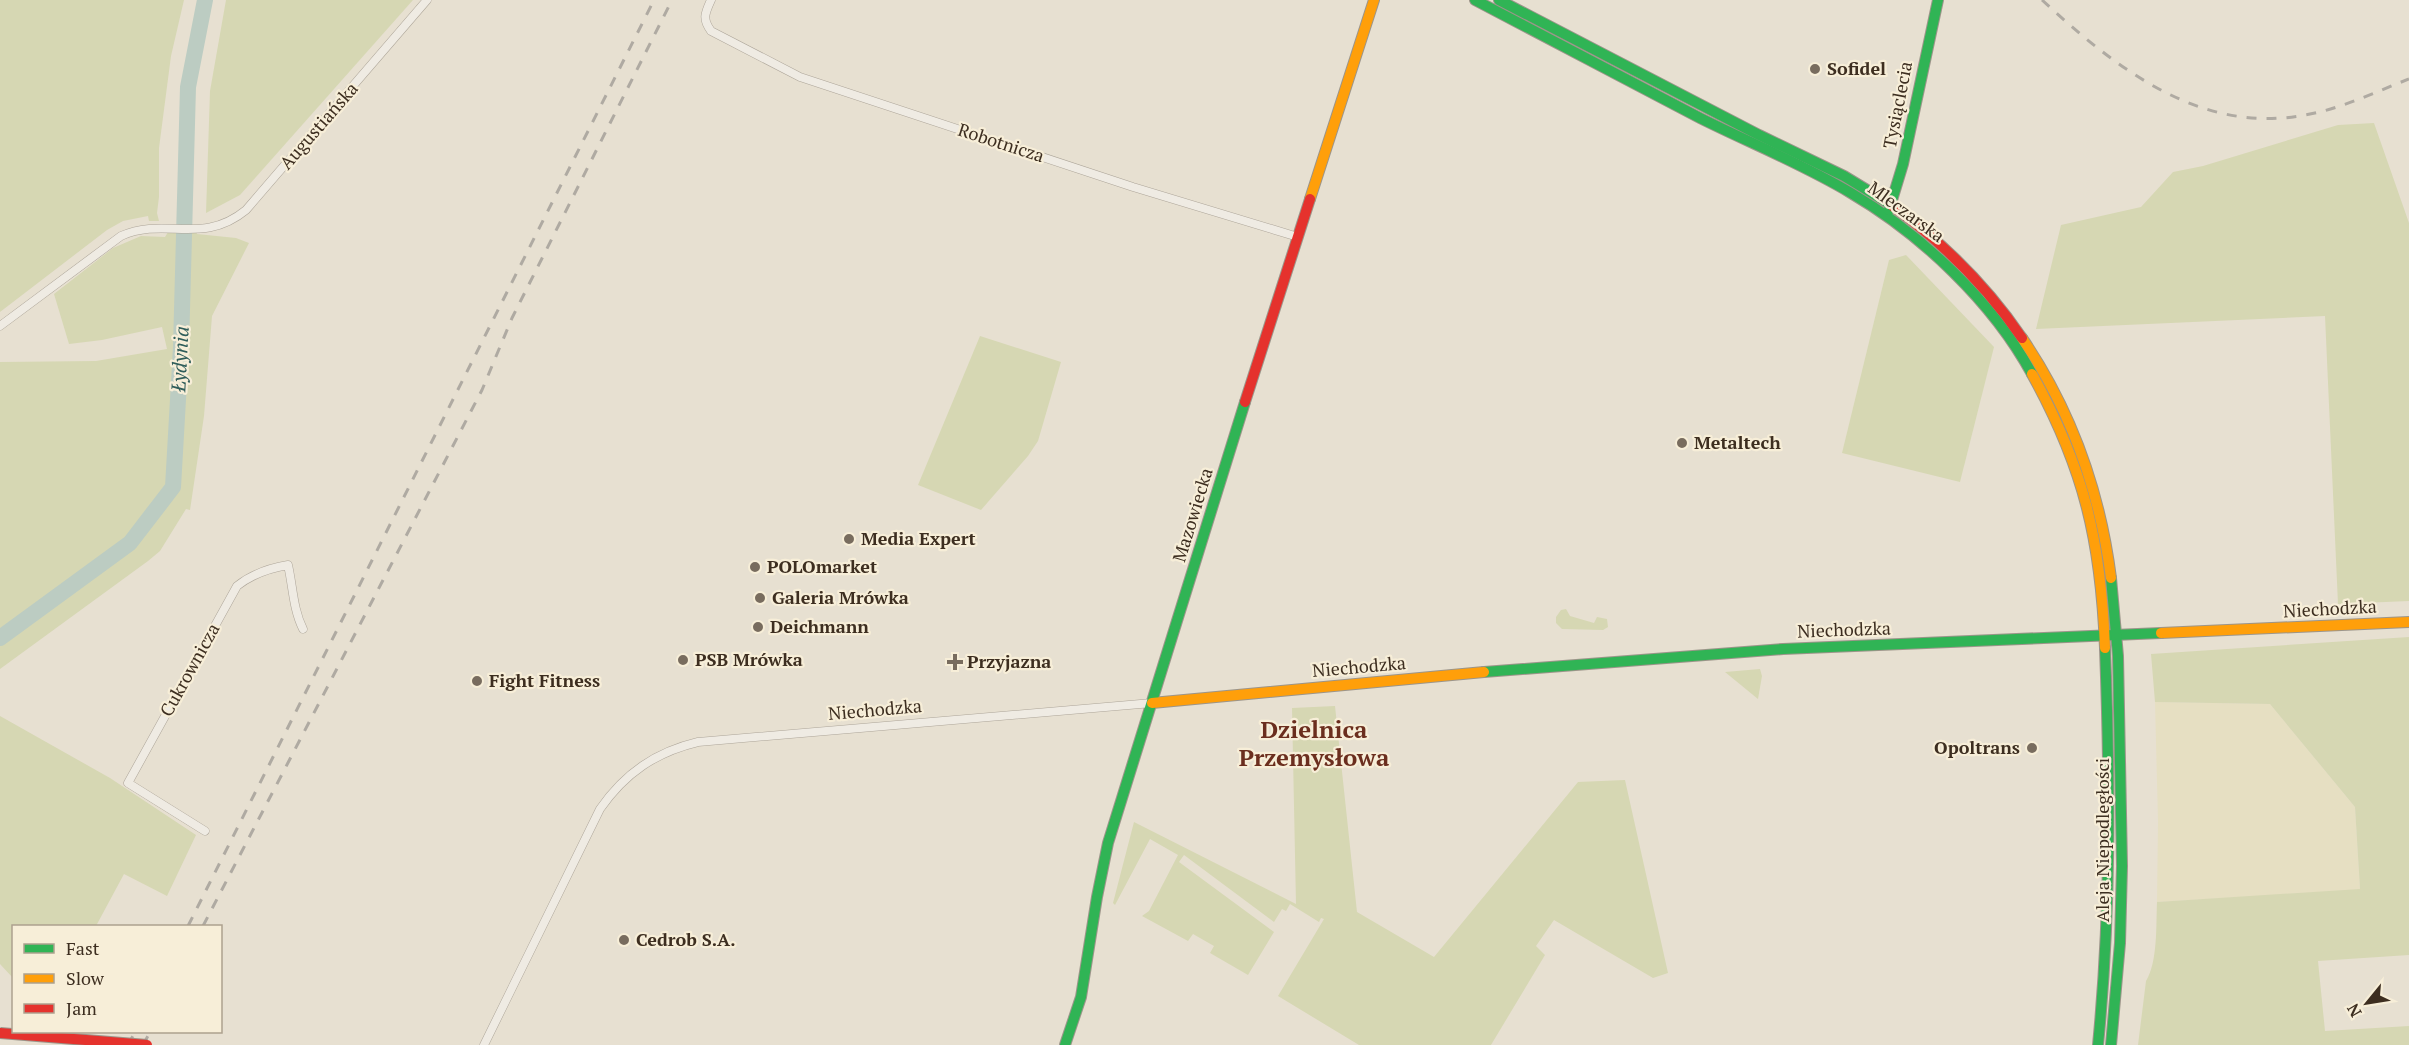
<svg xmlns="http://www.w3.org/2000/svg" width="2409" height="1045" font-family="'PT Serif',serif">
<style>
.farmland{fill:#e6dfc2}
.green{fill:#d6d7b3}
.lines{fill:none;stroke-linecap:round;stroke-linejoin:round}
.river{stroke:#bcccc2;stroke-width:16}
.street-casing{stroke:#ada599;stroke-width:9}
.fast-casing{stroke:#9c958a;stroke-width:12}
.slow-casing{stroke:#9c958a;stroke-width:12}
.jam-casing{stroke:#9c958a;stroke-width:12}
.street{stroke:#efebe3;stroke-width:8}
.fast{stroke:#30b455;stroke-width:10}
.slow{stroke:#ff9f0a;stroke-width:10}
.jam{stroke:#e5322d;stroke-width:10}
.rail{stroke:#afaaa2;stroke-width:3;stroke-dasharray:10 10;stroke-linecap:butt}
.jam-bridge-casing{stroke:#9c958a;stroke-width:12;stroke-linecap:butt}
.jam-bridge{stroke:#e5322d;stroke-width:10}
.poi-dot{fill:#786c5e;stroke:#f7eed8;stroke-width:2}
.labels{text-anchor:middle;stroke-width:4.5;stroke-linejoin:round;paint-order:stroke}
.poi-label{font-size:18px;font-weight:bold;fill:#3d2e20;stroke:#f7eed8;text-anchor:start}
.street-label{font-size:18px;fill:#3d2e20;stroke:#f7eed8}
.water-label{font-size:20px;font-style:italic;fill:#2f5d5a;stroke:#f7eed8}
.district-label{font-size:24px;font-weight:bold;fill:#6b2e1e;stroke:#f7eed8}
</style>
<rect width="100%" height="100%" fill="#e7e0d1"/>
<polygon class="farmland" points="2155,702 2270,704 2355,807 2360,890 2157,902 2158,821"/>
<g class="green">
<polygon points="0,0 184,0 171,56 159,148 159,197 157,213 159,221 149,221 148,216 123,221 107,230 0,312"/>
<polygon points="226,0 413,0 240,195 206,213 210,91"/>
<polygon points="2374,123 2409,223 2409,601 2338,604 2325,316 2036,329 2061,225 2141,207 2173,172 2203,166 2338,125"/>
<polygon points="170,229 196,230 197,234 236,238 249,243 212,316 204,416 190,510 186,509 160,551 148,561 0,669 0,362 96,361 167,349 162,327 102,340 69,344 54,294 113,248 141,236 165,237"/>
<polygon points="1906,255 1994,347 1960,482 1842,453 1889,260"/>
<polygon points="980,336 1061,362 1038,441 1028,456 981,510 918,485"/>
<polygon points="1566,609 1570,616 1594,623 1597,617 1607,619 1608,627 1603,630 1562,629 1556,623 1556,617 1561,610"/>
<path d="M2409 637V955L2318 961 2325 1031 2409 1026V1045H2138L2146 981C2158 962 2156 924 2157 902L2360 889 2355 807 2270 704 2155 702 2151 654Z"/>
<polygon points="1760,669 1762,676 1758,699 1725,672"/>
<polygon points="1335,706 1357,912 1434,957 1578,782 1625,780 1668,973 1653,978 1554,920 1536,946 1545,955 1491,1045 1359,1045 1278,996 1324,919 1321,918 1319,922 1290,904 1286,911 1282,909 1274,922 1184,855 1179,862 1274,932 1248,975 1210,953 1214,946 1193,934 1188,941 1142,916 1149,911 1178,855 1150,839 1115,905 1113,903 1134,822 1296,904 1292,708"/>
<polygon points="0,716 110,778 196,835 167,896 124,874 96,926 14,926 13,978 0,964"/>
</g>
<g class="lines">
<polyline class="river" points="0,638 130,543 173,487 181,347 188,87 205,0"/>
<g class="street-casing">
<g id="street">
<path d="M711 0C705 13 702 19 711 31L800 77 1133 187 1298 237"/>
<path d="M0 326 121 236C166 216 202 246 246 210L427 0"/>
<path d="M205 831 128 783 237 586C252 574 270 568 288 565 293 587 293 609 303 629"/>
<path d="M484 1045 600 809C625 773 656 752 698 742L1152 703"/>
</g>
</g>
<g class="fast-casing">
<g id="fast">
<path d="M1475 0C1550 39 1625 79 1700 118 1750 143 1803 164 1851 193 1921 234 1993 302 2032 374"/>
<polyline points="1499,0 1759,135 1844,176 1890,204"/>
<polyline points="1889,210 1903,164 1938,0"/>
<polyline points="1484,672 1783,649 2161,633"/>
<polyline points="1065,1045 1081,997 1097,897 1108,843 1245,402"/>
<path d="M2098 1045C2111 912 2110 782 2105 648"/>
<polyline points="2111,1045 2120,943 2122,866 2118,656 2111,578"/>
</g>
</g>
<g class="slow-casing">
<g id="slow">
<polyline points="1310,199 1374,0"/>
<path d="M2022 338C2071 410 2100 492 2111 578"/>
<path d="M2032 374C2084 468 2101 541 2105 648"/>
<polyline points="2161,633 2409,622"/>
<polyline points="1152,703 1484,672"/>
</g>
</g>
<g class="jam-casing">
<g id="jam">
<path d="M1890 204C1941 241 1986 285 2022 338"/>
<polyline points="1245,402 1310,199"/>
</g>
</g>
<use href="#street" class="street"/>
<use href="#fast" class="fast"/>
<use href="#slow" class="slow"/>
<use href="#jam" class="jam"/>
<g class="rail">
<path d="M2042 0C2115 67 2199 135 2305 115 2341 109 2375 92 2409 79"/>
<polyline points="188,926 654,0"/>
<polyline points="203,926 482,390 512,318 672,0"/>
<polyline points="128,1045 135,1032"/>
<polyline points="143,1045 150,1032"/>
</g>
<g class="jam-bridge-casing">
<polyline id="jam-bridge" points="0,1033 147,1045"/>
</g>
<use href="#jam-bridge" class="jam-bridge"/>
</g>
<g class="poi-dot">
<circle cx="1815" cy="69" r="6"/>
<circle cx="1682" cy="443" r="6"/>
<circle cx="849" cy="539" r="6"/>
<circle cx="755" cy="567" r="6"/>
<circle cx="760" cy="598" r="6"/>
<circle cx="758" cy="627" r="6"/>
<circle cx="683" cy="660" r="6"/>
<path d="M952 653h6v6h6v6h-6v6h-6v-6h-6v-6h6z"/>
<circle cx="477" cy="681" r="6"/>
<circle cx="2032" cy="748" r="6"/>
<circle cx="624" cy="940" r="6"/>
</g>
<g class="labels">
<g class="poi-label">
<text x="1827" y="75">Sofidel</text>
<text x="1694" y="449">Metaltech</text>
<text x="861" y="545">Media Expert</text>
<text x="767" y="573">POLOmarket</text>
<text x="772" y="604">Galeria Mrówka</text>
<text x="770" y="633">Deichmann</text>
<text x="695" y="666">PSB Mrówka</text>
<text x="967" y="668">Przyjazna</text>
<text x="489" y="687">Fight Fitness</text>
<text x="2020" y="754" text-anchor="end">Opoltrans</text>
<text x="636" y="946">Cedrob S.A.</text>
</g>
<g class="street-label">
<text transform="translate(1898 105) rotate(-79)" y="6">Tysiąclecia</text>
<text transform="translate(319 126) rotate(-49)" y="6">Augustiańska</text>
<text transform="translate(1001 143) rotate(18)" y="6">Robotnicza</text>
<text transform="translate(1906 212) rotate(36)" y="6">Mleczarska</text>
<text transform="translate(1193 515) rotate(-73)" y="6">Mazowiecka</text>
<text transform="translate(2330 609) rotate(-3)" y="6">Niechodzka</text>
<text transform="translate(1844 630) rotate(-2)" y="6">Niechodzka</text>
<text transform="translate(1359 667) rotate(-5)" y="6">Niechodzka</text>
<text transform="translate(190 670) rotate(-61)" y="6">Cukrownicza</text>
<text transform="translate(875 710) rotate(-5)" y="6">Niechodzka</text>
<text transform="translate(2103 840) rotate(-90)" y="6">Aleja Niepodległości</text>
</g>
<g class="water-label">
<text transform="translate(180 359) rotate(-87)" y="7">Łydynia</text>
</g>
<g class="district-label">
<text x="1314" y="738">Dzielnica<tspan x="1314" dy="28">Przemysłowa</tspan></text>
</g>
</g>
<rect x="12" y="925" width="210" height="108" fill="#f7eed8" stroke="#ada18e" stroke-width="1.5"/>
<rect x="24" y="944" width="30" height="9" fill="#30b455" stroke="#ada18e" stroke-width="1.5"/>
<text x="66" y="955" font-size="18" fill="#3d2e20">Fast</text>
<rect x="24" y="974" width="30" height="9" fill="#ff9f0a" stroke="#ada18e" stroke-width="1.5"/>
<text x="66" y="985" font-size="18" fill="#3d2e20">Slow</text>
<rect x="24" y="1004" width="30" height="9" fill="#e5322d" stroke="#ada18e" stroke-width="1.5"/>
<text x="66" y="1015" font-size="18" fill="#3d2e20">Jam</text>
<g transform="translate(2367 1003) rotate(240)" stroke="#f7eed8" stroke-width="4.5" paint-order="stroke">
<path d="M0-4.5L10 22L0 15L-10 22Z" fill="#3d2e20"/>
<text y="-9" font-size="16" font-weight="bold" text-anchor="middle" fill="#3d2e20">N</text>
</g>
</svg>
